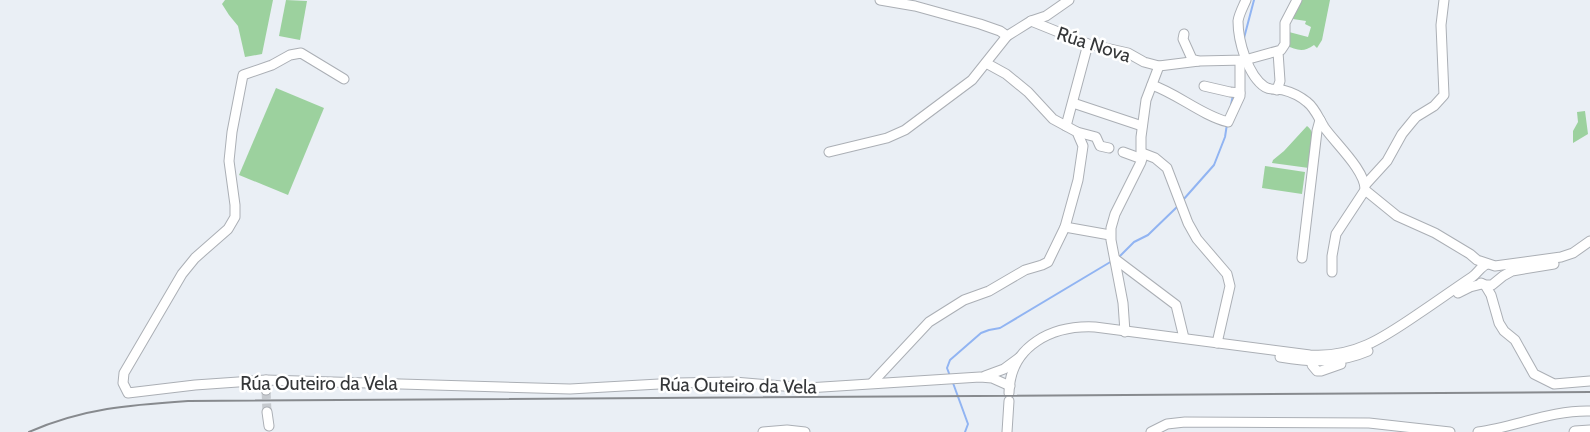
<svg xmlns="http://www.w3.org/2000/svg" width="1590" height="432" font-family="Cabin,sans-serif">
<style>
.green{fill:#9cd19e}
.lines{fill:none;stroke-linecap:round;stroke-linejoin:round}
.stream{stroke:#91b4f2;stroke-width:2}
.minor-tunnel{stroke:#c6cacf;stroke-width:9;stroke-dasharray:9 4.5;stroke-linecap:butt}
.minor-casing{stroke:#abafb5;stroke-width:11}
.major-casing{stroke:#abafb5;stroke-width:13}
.minor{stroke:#fff;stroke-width:9}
.major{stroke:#fff;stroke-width:11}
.rail{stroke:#878a8e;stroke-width:2}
.labels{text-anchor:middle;stroke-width:5;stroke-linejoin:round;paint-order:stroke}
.street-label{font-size:19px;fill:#353739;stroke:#fff}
</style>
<rect width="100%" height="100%" fill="#eaeff5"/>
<g class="green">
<polygon points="225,0 273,0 262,54 245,57 238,26 229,15 222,4"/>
<polygon points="286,0 307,1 300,40 279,36"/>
<path d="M1300 0H1330L1322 40 1317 48 1314 45C1303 53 1297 50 1285 45L1289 32 1308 37 1311 27 1305 24 1306 21 1293 19 1294 12Z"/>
<polygon points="276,88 324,108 288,195 239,175"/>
<polygon points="1585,111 1588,134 1573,143 1573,131 1578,122 1577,112"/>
<path d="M1307 126C1319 134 1311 157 1309 168L1272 163 1273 160 1284 151Z"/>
<polygon points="1265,166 1305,172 1302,194 1262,188"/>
</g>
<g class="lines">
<g class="stream">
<polyline points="1244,38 1254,0"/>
<polyline points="1231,105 1233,95"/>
<polyline points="1183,200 1214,165 1225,137 1227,124"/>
<polyline points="1118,258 1134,242 1148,235 1178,206"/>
<polyline points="950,376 947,368 950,360 981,333 989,330 1000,328 1112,261"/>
<polyline points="953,383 968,424 965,432"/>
</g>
<polyline class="minor-tunnel" points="266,390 267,412"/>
<g class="minor-casing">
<g id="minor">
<polyline points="880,0 915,6 980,24 1000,31 1007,36"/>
<path d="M1246 0C1243 7 1239 14 1238 21 1238 41 1248 76 1265 87 1272 91 1276 88 1283 90 1291 92 1301 97 1307 102 1315 108 1319 119 1324 127 1335 143 1366 171 1365 190L1397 216 1435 233 1470 254 1477 260 1495 266 1561 257 1573 253 1590 241"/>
<polyline points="1031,21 1088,44 1128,53 1144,62 1159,66 1199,61 1245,60 1281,50 1285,44 1285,23 1297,0"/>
<polyline points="1184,34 1183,39 1192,59 1198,61"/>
<polyline points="344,79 301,53 290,55 272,65 243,75 232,132 229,161 235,205 235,217 228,229 195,258 182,274 124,373 123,383 128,393 195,385 266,380 570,389 677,383 734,382 807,388 980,377 992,378 1010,386"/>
<path d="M1152 85C1178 94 1201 115 1228 122L1240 96V64L1245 60"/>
<polyline points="1204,86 1230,92 1240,93"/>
<polyline points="1277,90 1280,81 1278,52"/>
<polyline points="1073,103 1142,126"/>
<polyline points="1066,126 1088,44"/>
<polyline points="1077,132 1096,137 1100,146 1109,148"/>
<polyline points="829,152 887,138 905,130 972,80 1007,36 1031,21 1046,16 1069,0"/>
<polyline points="1123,152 1142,159"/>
<polyline points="1142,153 1155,158 1167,168 1188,223 1197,239 1227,274 1230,286 1217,343"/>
<polyline points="1366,184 1387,161 1402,134 1411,123 1416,117 1434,106 1444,95 1441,25 1444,0"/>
<polyline points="1065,227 1110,235"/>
<polyline points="1302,258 1317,131 1320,120"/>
<polyline points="1115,259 1176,305 1184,338"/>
<polyline points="1332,272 1332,256 1336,234 1365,190"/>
<polyline points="1481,283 1485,285 1492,285 1503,276 1512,271 1554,264"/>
<polyline points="1485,285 1491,295 1499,323 1504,331 1515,340 1534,374 1554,384 1590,381"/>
<polyline points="1458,293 1470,287 1482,284"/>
<polyline points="1125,332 1123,303 1111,240 1111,228 1115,214 1141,162 1141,137 1146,100 1159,66"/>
<path d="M1280 357C1311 362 1338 364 1368 351"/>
<polyline points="1313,359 1312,365 1317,371 1321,371 1341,364"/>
<polyline points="985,376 1004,369 1019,358"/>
<polyline points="266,380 266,390"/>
<polyline points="872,383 929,322 964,300 989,291 1025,270 1042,265 1048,262 1065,227 1078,180 1083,146 1077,132 1053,119 1028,92 1006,74 986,63"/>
<path d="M1009 393C1010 345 1053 325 1095 327L1310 355C1354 358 1383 338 1418 314 1436 302 1454 289 1472 277 1478 273 1480 267 1487 264"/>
<polyline points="267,412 269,426"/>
<polyline points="763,432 787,430 805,432"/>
<polyline points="1007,432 1009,401"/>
<polyline points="1151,432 1167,424 1185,422 1369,423 1450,432"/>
<path d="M1478 432C1515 427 1552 410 1590 411"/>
</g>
</g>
<g class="major-casing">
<polyline id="major" points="1575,432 1590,431"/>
</g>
<use href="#minor" class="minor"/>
<use href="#major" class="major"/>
<path class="rail" d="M29 432C84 408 130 405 189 401L1590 392"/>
</g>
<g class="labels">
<g class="street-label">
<text transform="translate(1094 44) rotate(18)" y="7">Rúa Nova</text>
<text x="319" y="390">Rúa Outeiro da Vela</text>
<text transform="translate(738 385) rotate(1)" y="7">Rúa Outeiro da Vela</text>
</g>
</g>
</svg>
